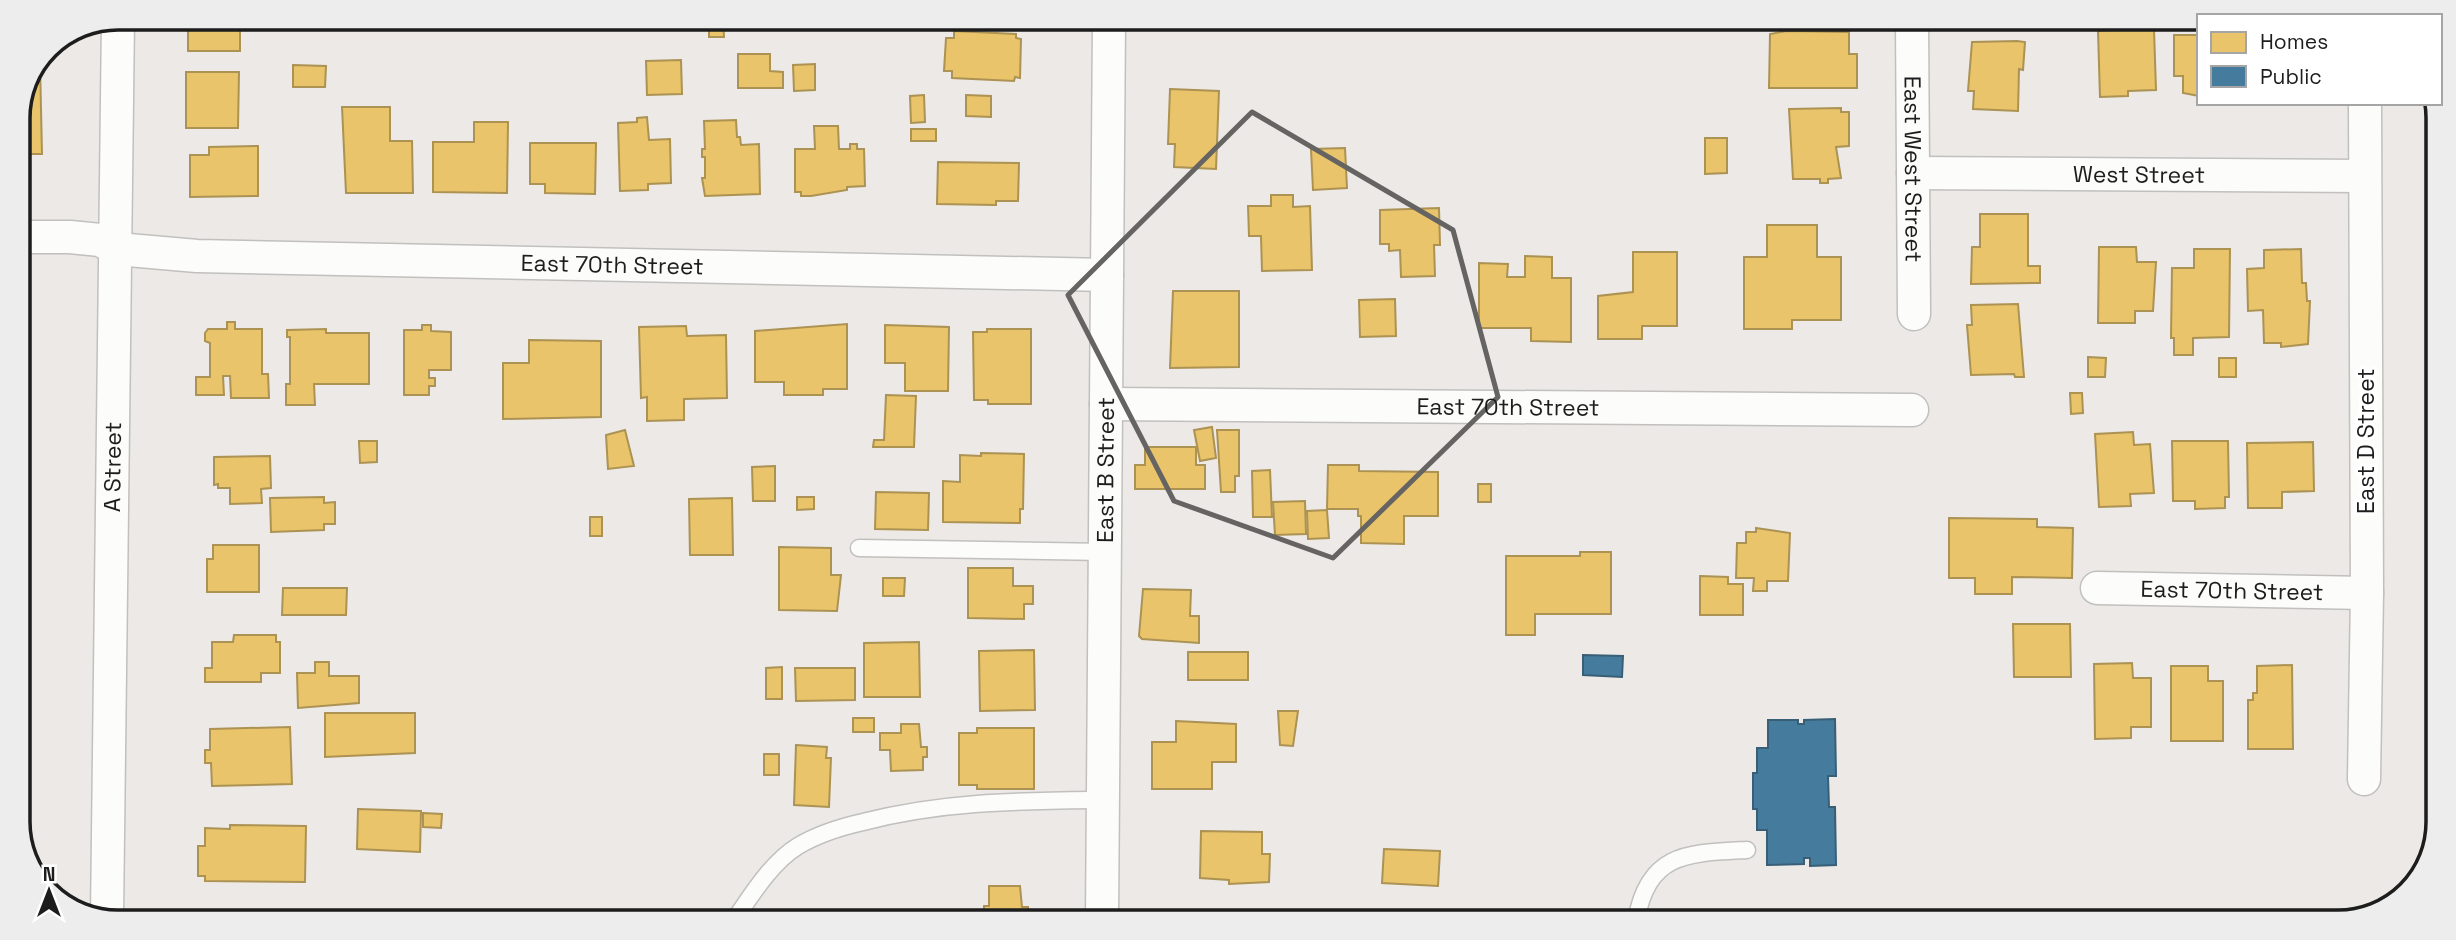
<svg xmlns="http://www.w3.org/2000/svg" width="2456" height="940" font-family="'Space Grotesk',sans-serif">
<style>
.homes{fill:#e9c46a;stroke:#ac9253;stroke-width:2}
.public{fill:#457b9d;stroke:#395f77;stroke-width:2}
.lines{fill:none;stroke-linecap:round;stroke-linejoin:round}
.service-casing{stroke:#c1c0be;stroke-width:19}
.minor-casing{stroke:#c1c0be;stroke-width:35}
.service{stroke:#fcfcfb;stroke-width:16}
.minor{stroke:#fcfcfb;stroke-width:32}
.marked{fill:none;stroke:#656463;stroke-width:5;stroke-linejoin:round}
.labels{text-anchor:middle;stroke-width:7;stroke-linejoin:round;paint-order:stroke}
.street-label{font-size:23px;fill:#1d1d1d;stroke:#fff}
.rim{fill:none;stroke:#1d1d1d;stroke-width:3.5}
</style>
<rect width="100%" height="100%" fill="#ece9e6"/>
<g class="homes">
<rect x="188" y="18" width="52" height="33"/>
<polygon points="709,19 723,19 724,37 709,37"/>
<polygon points="2134,29 2154,30 2156,90 2128,91 2128,96 2100,97 2098,31"/>
<polygon points="954,31 1016,34 1016,38 1021,39 1020,78 1015,77 1014,81 952,78 952,71 944,71 946,38 954,38"/>
<polygon points="1787,31 1849,32 1849,54 1857,54 1857,88 1769,88 1770,34"/>
<polygon points="2174,35 2199,35 2199,96 2183,93 2183,76 2174,76"/>
<polygon points="2017,41 2025,42 2023,70 2019,69 2018,111 1973,109 1974,91 1968,91 1972,42"/>
<polygon points="738,54 770,54 770,71 783,72 783,88 738,88"/>
<polygon points="681,60 682,94 647,95 646,61"/>
<polygon points="40,63 42,154 18,154 18,112"/>
<polygon points="815,64 815,90 794,91 793,65"/>
<polygon points="293,65 326,66 325,87 293,87"/>
<polygon points="186,72 239,72 238,128 186,128"/>
<polygon points="1170,89 1219,91 1216,169 1174,167 1175,144 1168,144"/>
<polygon points="924,95 925,122 911,123 910,96"/>
<polygon points="966,95 991,96 991,117 966,116"/>
<polygon points="342,107 390,107 390,141 412,141 413,193 346,193"/>
<polygon points="1841,108 1841,112 1849,112 1849,146 1836,147 1841,178 1828,179 1828,183 1820,183 1820,179 1793,179 1789,109"/>
<polygon points="647,117 649,140 670,139 671,183 648,184 648,190 620,191 618,123 637,122 637,118"/>
<polygon points="736,120 737,137 740,137 741,145 759,144 760,194 705,196 702,178 705,178 705,157 702,157 702,149 705,149 704,121"/>
<polygon points="474,122 508,122 507,193 433,192 433,142 474,142"/>
<polygon points="814,126 838,126 839,149 850,149 850,144 857,144 857,149 864,149 865,186 847,187 847,190 811,196 801,196 801,192 795,192 795,149 815,149"/>
<rect x="911" y="129" width="25" height="12"/>
<polygon points="1705,138 1727,138 1727,173 1705,174"/>
<polygon points="530,143 596,143 595,194 545,193 545,184 530,184"/>
<polygon points="258,146 258,196 190,197 190,155 209,155 209,147"/>
<polygon points="1345,148 1347,188 1313,190 1311,149"/>
<polygon points="938,162 1019,163 1018,201 996,201 996,205 937,204"/>
<polygon points="1271,195 1293,195 1293,207 1310,206 1312,270 1262,271 1261,236 1249,236 1248,206 1271,206"/>
<polygon points="1439,208 1440,245 1434,245 1435,276 1401,277 1400,250 1389,251 1389,244 1380,244 1380,210"/>
<polygon points="1980,214 2028,214 2028,266 2040,266 2040,283 1971,284 1972,247 1980,247"/>
<polygon points="2435,219 2437,219 2437,279 2434,278"/>
<polygon points="1767,225 1817,225 1817,257 1841,257 1841,320 1792,320 1792,329 1744,329 1744,257 1767,257"/>
<polygon points="2099,247 2136,247 2137,262 2156,262 2153,311 2135,311 2135,323 2098,323"/>
<polygon points="2194,249 2230,249 2229,337 2193,338 2193,355 2174,355 2174,338 2171,338 2172,268 2194,268"/>
<polygon points="2301,249 2302,283 2306,283 2307,301 2310,301 2308,344 2281,347 2281,343 2264,343 2263,310 2248,311 2247,269 2264,268 2264,250"/>
<polygon points="1633,252 1677,252 1677,326 1642,326 1642,339 1598,339 1598,296 1633,292"/>
<polygon points="1525,256 1552,257 1552,278 1571,278 1571,342 1531,341 1531,328 1479,328 1479,263 1508,264 1507,277 1525,277"/>
<polygon points="1173,291 1239,291 1239,367 1170,368"/>
<polygon points="1395,299 1396,336 1360,337 1359,300"/>
<polygon points="2018,304 2024,377 2015,377 2014,374 1971,375 1967,325 1972,325 1971,305"/>
<rect x="2434" y="306" width="3" height="43"/>
<polygon points="18,318 22,318 22,359 25,359 25,376 21,376 21,413 18,413"/>
<polygon points="227,322 235,322 235,329 262,329 262,374 268,374 269,398 231,398 230,376 223,376 224,395 196,395 196,377 210,377 210,343 205,341 205,333 208,329 227,329"/>
<polygon points="847,324 847,389 823,389 823,395 784,395 784,382 755,382 755,331"/>
<polygon points="422,325 431,325 431,331 451,332 451,370 429,370 429,378 435,378 435,386 429,386 429,395 404,395 404,330 422,330"/>
<polygon points="885,325 949,327 948,391 905,391 905,363 885,363"/>
<polygon points="686,326 687,336 726,335 727,398 684,399 684,420 647,421 647,397 641,398 639,327"/>
<polygon points="326,329 326,333 369,333 369,384 314,384 315,405 286,405 286,384 290,384 290,337 287,337 287,330"/>
<polygon points="987,329 1031,329 1031,404 988,404 988,400 974,400 973,332 987,332"/>
<polygon points="529,340 601,341 601,417 503,419 503,363 529,363"/>
<polygon points="2088,357 2106,358 2105,377 2088,377"/>
<rect x="2219" y="358" width="17" height="19"/>
<polygon points="2070,393 2082,393 2083,413 2071,414"/>
<polygon points="886,395 916,396 914,447 873,447 874,440 884,440"/>
<polygon points="1212,427 1216,458 1200,461 1194,430"/>
<polygon points="625,430 634,466 608,469 606,435"/>
<polygon points="1217,430 1239,430 1239,476 1235,476 1235,492 1221,492"/>
<polygon points="2133,432 2134,445 2150,444 2154,493 2130,494 2131,506 2099,507 2095,434"/>
<polygon points="359,441 377,441 377,462 360,463"/>
<polygon points="2172,441 2228,441 2229,497 2225,497 2225,508 2195,509 2195,501 2173,501"/>
<polygon points="2313,442 2314,491 2282,492 2282,508 2248,508 2247,443"/>
<polygon points="1145,447 1196,447 1196,465 1205,465 1205,489 1135,489 1135,465 1145,465"/>
<polygon points="981,453 1024,454 1023,509 1020,509 1020,523 943,522 943,481 960,482 960,455 981,456"/>
<polygon points="270,456 271,488 261,489 262,503 230,504 230,488 218,488 218,484 214,485 214,457"/>
<polygon points="1328,465 1359,465 1359,471 1438,472 1438,516 1404,516 1404,544 1361,543 1361,516 1358,516 1358,509 1327,509"/>
<polygon points="775,466 775,501 753,501 752,467"/>
<polygon points="1270,470 1272,517 1253,517 1252,471"/>
<rect x="1478" y="484" width="13" height="18"/>
<polygon points="876,492 929,493 928,530 875,529"/>
<polygon points="324,497 324,503 335,502 335,524 324,524 324,530 271,532 270,498"/>
<polygon points="797,497 814,497 814,509 797,510"/>
<polygon points="732,498 733,555 690,555 689,499"/>
<polygon points="1305,501 1306,534 1275,535 1273,502"/>
<polygon points="1327,510 1329,538 1308,539 1307,511"/>
<rect x="590" y="517" width="12" height="19"/>
<polygon points="1949,518 2037,519 2037,527 2073,528 2072,578 2012,577 2012,594 1975,594 1975,578 1949,578"/>
<polygon points="1756,528 1790,533 1788,581 1767,581 1767,591 1753,591 1754,578 1736,578 1737,543 1746,543 1746,532 1756,532"/>
<polygon points="213,545 259,545 259,592 207,592 207,559 213,559"/>
<polygon points="779,547 831,548 831,575 841,575 837,611 779,610"/>
<polygon points="1580,552 1611,552 1611,614 1535,614 1535,635 1506,635 1506,556 1580,556"/>
<polygon points="968,568 1013,568 1013,586 1033,586 1033,604 1024,604 1024,619 968,618"/>
<polygon points="1700,576 1728,577 1728,584 1743,584 1743,615 1700,615"/>
<polygon points="883,578 905,578 904,596 883,596"/>
<polygon points="283,588 347,588 346,615 282,615"/>
<polygon points="1143,589 1191,590 1190,616 1199,616 1199,643 1142,639 1139,636"/>
<rect x="18" y="596" width="3" height="35"/>
<polygon points="2013,624 2070,624 2071,677 2014,677"/>
<polygon points="234,635 276,635 276,642 280,642 280,673 261,673 261,682 205,682 205,668 212,668 212,642 233,642"/>
<polygon points="919,642 920,697 864,697 864,643"/>
<polygon points="1034,650 1035,710 980,711 979,651"/>
<rect x="1188" y="652" width="60" height="28"/>
<polygon points="315,662 329,662 329,676 359,676 359,703 298,708 297,673 315,673"/>
<polygon points="2132,663 2133,678 2151,678 2151,727 2131,727 2131,738 2095,739 2094,664"/>
<polygon points="2292,665 2293,749 2248,749 2248,700 2253,700 2253,693 2257,693 2257,666"/>
<polygon points="2171,666 2208,666 2208,681 2223,681 2223,741 2171,741"/>
<polygon points="782,667 782,699 766,699 766,668"/>
<polygon points="795,668 855,668 855,700 796,701"/>
<polygon points="1278,711 1298,711 1293,746 1280,745"/>
<polygon points="325,713 415,713 415,753 325,757"/>
<rect x="853" y="718" width="21" height="14"/>
<polygon points="1176,721 1236,724 1236,762 1212,762 1212,789 1152,789 1152,742 1176,742"/>
<polygon points="901,724 919,724 921,747 927,747 927,757 923,757 923,770 891,771 890,750 880,750 880,733 901,733"/>
<polygon points="290,727 292,784 212,786 211,763 205,763 205,750 210,750 210,729"/>
<polygon points="977,728 1034,728 1034,789 977,789 977,785 959,785 959,733 977,733"/>
<polygon points="796,745 827,747 826,758 831,758 829,807 794,805"/>
<rect x="764" y="754" width="15" height="21"/>
<polygon points="358,809 421,811 420,852 357,849"/>
<polygon points="423,813 442,814 441,828 423,827"/>
<polygon points="230,825 306,826 305,882 205,881 205,876 198,876 198,846 205,846 205,828 230,829"/>
<polygon points="1201,831 1262,832 1262,854 1270,854 1269,882 1229,884 1229,880 1200,878"/>
<polygon points="1384,849 1440,851 1438,886 1382,883"/>
<polygon points="989,886 1020,886 1022,907 1028,907 1028,919 984,919 984,906 989,906"/>
<polygon points="1214,910 1215,920 1147,920 1147,912"/>
</g>
<g class="public">
<polygon points="1583,655 1623,656 1622,677 1583,675"/>
<polygon points="1835,719 1836,776 1828,776 1829,807 1835,807 1836,865 1810,866 1810,858 1804,858 1804,864 1767,865 1767,830 1757,830 1757,809 1753,809 1753,773 1757,773 1757,748 1768,748 1768,720 1798,720 1798,724 1804,724 1804,720"/>
</g>
<g class="lines">
<g class="service-casing">
<g id="service">
<polyline points="859,548 1105,552"/>
<path d="M735 919C752 894 772 862 798 846 818 834 841 827 863 822 944 801 1020 801 1103 800"/>
<path d="M1636 921C1648 852 1688 853 1747 850"/>
</g>
</g>
<g class="minor-casing">
<g id="minor">
<path id="s1" d="M1912 22 1914 314"/>
<path id="s2" d="M1913 173 2364 176"/>
<path id="s3" d="M18 237H70L100 240 117 249 197 256 1107 275"/>
<path id="s4" d="M1106 404 1912 410"/>
<path id="s5" d="M2097 588 2367 593"/>
<polyline points="2364,779 2367,593 2365,103"/>
<path id="s6" d="M107 917 118 18"/>
<path id="s7" d="M1102 920 1109 20"/>
</g>
</g>
<use href="#service" class="service"/>
<use href="#minor" class="minor"/>
</g>
<path class="marked" d="M1252 112 1453 230 1498 397 1333 558 1174 501 1068 295Z"/>
<g class="labels">
<g class="street-label">
<text dy="8" stroke="none"><textPath href="#s1" startOffset="147">East West Street</textPath></text>
<text dy="8" stroke="none"><textPath href="#s2" startOffset="226">West Street</textPath></text>
<text dy="8" stroke="none"><textPath href="#s3" startOffset="597">East 70th Street</textPath></text>
<text dy="8" stroke="none"><textPath href="#s4" startOffset="402">East 70th Street</textPath></text>
<text transform="translate(2366 441) rotate(-90)" y="8">East D Street</text>
<text dy="8" stroke="none"><textPath href="#s6" startOffset="450">A Street</textPath></text>
<text dy="8" stroke="none"><textPath href="#s7" startOffset="450">East B Street</textPath></text>
<text dy="8" stroke="none"><textPath href="#s5" startOffset="135">East 70th Street</textPath></text>
</g>
</g>
<path d="M0 0H2456V940H0ZM118 30H2338A88 88 0 0 1 2426 118V822A88 88 0 0 1 2338 910H118A88 88 0 0 1 30 822V118A88 88 0 0 1 118 30Z" fill="#ededed" fill-rule="evenodd"/>
<path class="rim" d="M118 30H2338A88 88 0 0 1 2426 118V822A88 88 0 0 1 2338 910H118A88 88 0 0 1 30 822V118A88 88 0 0 1 118 30Z"/>
<rect x="2197" y="14" width="245" height="91" fill="#ffffff" stroke="#a5a5a5" stroke-width="2"/>
<rect x="2211" y="32" width="35" height="21" fill="#e9c46a" stroke="#a5a5a5" stroke-width="2"/>
<text x="2260" y="49" font-size="21" fill="#1d1d1d">Homes</text>
<rect x="2211" y="66" width="35" height="21" fill="#457b9d" stroke="#a5a5a5" stroke-width="2"/>
<text x="2260" y="84" font-size="21" fill="#1d1d1d">Public</text>
<g transform="translate(49 891)" stroke="#ffffff" stroke-width="5" paint-order="stroke">
<path d="M0-5L12 26L0 18L-12 26Z" fill="#1d1d1d"/>
<text y="-10" font-size="19" font-weight="bold" text-anchor="middle" fill="#1d1d1d">N</text>
</g>
</svg>
